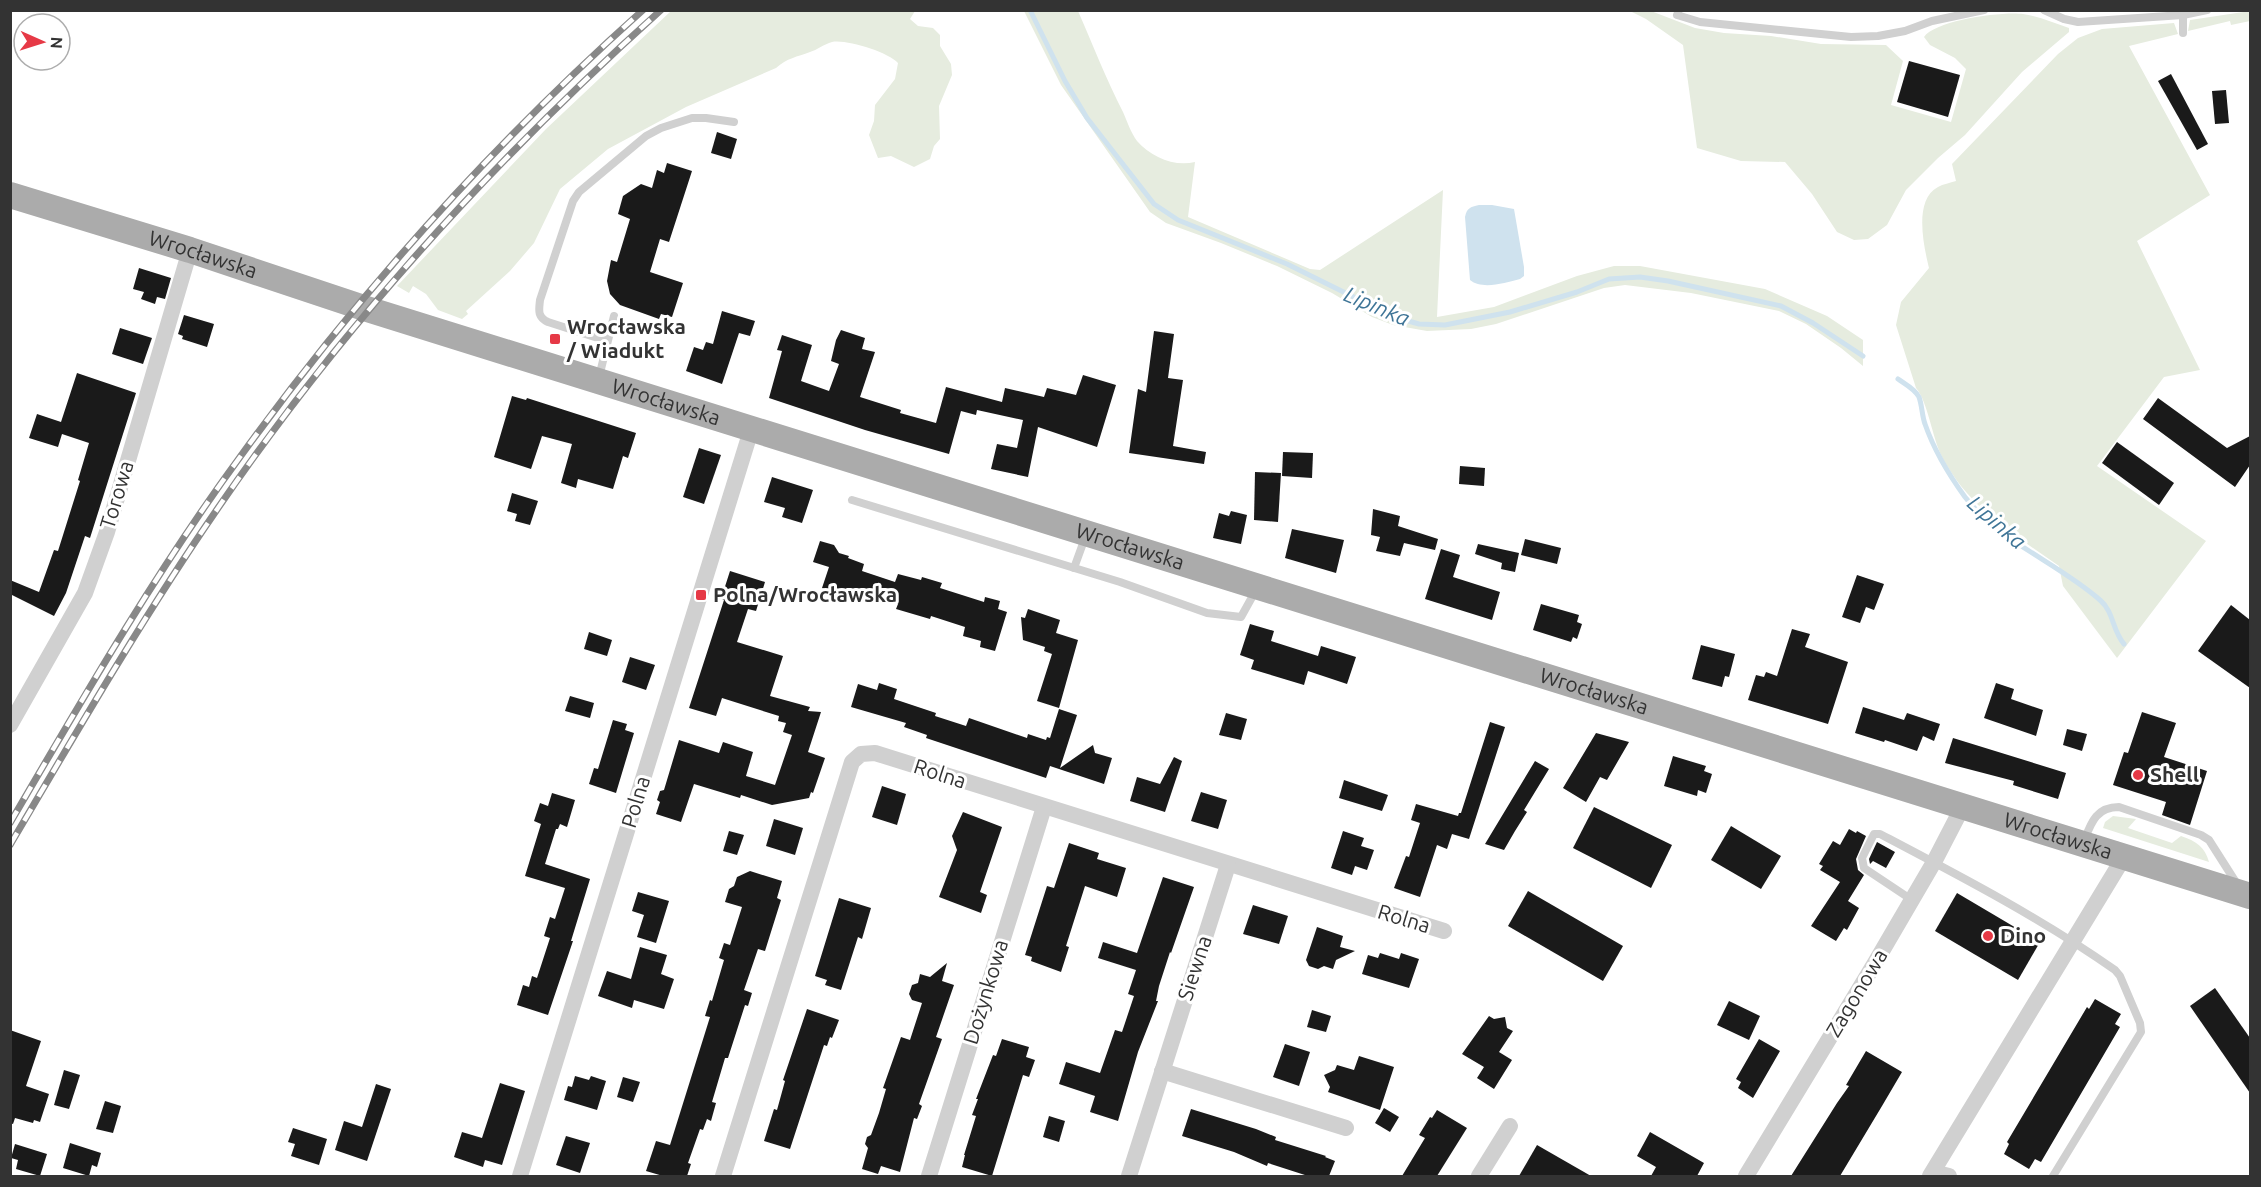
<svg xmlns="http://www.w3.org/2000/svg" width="2261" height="1187" font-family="Ubuntu,sans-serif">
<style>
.green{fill:#e6ecdf}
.water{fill:#cfe2ee}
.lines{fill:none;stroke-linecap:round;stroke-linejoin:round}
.stream{stroke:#cfe2ee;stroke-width:5}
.building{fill:#1a1a1a}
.service{stroke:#d0d0d0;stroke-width:8}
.minor{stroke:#d0d0d0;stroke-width:16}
.primary{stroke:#ababab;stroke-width:26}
.rail-casing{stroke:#888;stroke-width:7}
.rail{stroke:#fff;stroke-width:4.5;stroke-dasharray:14;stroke-linecap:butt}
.poi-dot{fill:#e63946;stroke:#fff;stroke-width:2}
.labels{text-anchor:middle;stroke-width:6;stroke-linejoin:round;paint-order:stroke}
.street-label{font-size:21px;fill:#333;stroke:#fff}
.poi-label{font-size:21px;font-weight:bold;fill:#333;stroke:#fff;text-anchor:start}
.water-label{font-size:22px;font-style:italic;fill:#3f7597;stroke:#fff}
</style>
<rect width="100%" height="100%" fill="#fff"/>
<g class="green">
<path d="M671 11H915L910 19 918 26 933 28 940 35V46L951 64 952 75 939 106 940 139 934 146 930 159 914 167 891 156 878 158 869 135 874 121 875 105 895 79 898 63C888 52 846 39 832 42 824 44 817 50 810 52 797 57 787 58 776 68L686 107 608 149 560 189 534 243 510 271 466 311 468 314 462 319 438 310 426 294 413 286 409 293 397 286 546 129Z"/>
<path d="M1024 11H1078C1093 45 1106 79 1123 112 1127 121 1131 133 1137 141 1151 157 1174 167 1195 162L1188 217 1310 269 1320 270 1443 190 1437 317 1494 307 1577 276 1614 266H1640L1765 289 1827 316 1863 340V366L1841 348 1806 324 1779 311 1691 293 1625 285 1604 288 1496 324 1471 329 1427 331 1393 325 1372 317 1332 293 1277 266 1221 243 1166 223 1150 212 1061 85Z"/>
<path d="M1630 11H1651L1695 28 1724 33 1771 36 1821 44 1886 45 1903 61 1891 105 1951 122 1966 69 1955 58 1930 45 1924 37C1935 20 2004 11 2023 14 2038 16 2054 23 2069 28V32L2022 72 1965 135 1938 158 1906 190 1887 225 1868 239 1854 240 1837 232 1812 194 1785 162 1741 161 1697 148 1683 45 1646 19Z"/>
<polygon points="2250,11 2250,21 2231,25 2230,21 2188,31 2190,20"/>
<path d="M2174 23 2178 34 2129 46 2210 195 2137 241 2200 370 2164 377 2097 466 2206 541 2117 658 2063 586 2059 566C2012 533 1970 509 1942 457 1932 437 1928 402 1916 388L1896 325 1901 302 1929 268C1924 247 1913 200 1938 187 1943 184 1950 183 1956 181L1952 164 2058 54 2078 38 2102 29Z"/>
<path d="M2113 816 2136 819 2128 828 2172 843 2181 836C2196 841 2205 847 2209 862L2103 828 2105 822Z"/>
</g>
<path class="water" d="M1479 205H1492L1514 209 1524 267V276L1520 279C1505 283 1482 290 1470 280L1465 217C1467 208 1470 207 1479 205Z"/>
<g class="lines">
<g class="stream">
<polyline points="1030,10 1065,81 1087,118 1154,204 1178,220 1287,264 1394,317 1419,324 1445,325 1510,312 1577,292 1609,279 1640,277 1668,281 1781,306 1813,323 1863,356"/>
<path d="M1898 379C1905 384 1915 389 1919 397 1922 405 1922 416 1925 424 1934 450 1949 475 1965 497 2000 542 2058 563 2100 600 2114 612 2112 630 2124 644"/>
</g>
</g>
<g class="building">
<polygon points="1909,61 1960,75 1948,117 1897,102"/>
<polygon points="2171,74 2208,144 2197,150 2158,81"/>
<polygon points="2226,90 2229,123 2215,124 2212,91"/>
<polygon points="717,132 737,139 731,159 711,153"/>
<polygon points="667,163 692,171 669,242 660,239 650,272 683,283 672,317 661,314 659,319 620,305 610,294 607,281 611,260 617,262 630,219 618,214 623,196 641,184 652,188 657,170 664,173"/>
<polygon points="139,268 171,278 165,299 157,297 155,304 141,299 144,292 133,289"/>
<polygon points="722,311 755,321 750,336 739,333 722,384 686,371 694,347 703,350 706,342 713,344"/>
<polygon points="184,315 214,324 207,347 182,339 183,336 178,334"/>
<polygon points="120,328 152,338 143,364 112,354"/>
<polygon points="841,330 865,338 862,349 875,352 860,397 901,410 900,413 936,423 946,387 1002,402 1005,388 1044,397 1047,388 1076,395 1083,375 1116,385 1097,447 1038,427 1028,477 991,469 997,444 1017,448 1023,420 977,410 976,415 961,411 949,454 865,430 769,398 782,351 777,350 782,335 812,345 801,381 829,391 839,364 831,361 836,340"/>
<polygon points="1154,331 1174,334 1168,378 1183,380 1173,446 1206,452 1204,464 1129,453 1138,389 1146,392"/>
<polygon points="77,373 136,393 90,538 85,536 66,593 54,616 10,594 10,580 39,592 54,550 58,551 80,481 78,480 89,443 62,434 58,447 29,438 37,414 61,422"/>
<polygon points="512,396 526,400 527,398 636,433 628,458 623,456 613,489 578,479 576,488 561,483 572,444 542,436 531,469 494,457"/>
<polygon points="2158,398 2227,448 2250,436 2250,465 2235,487 2143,419"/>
<polygon points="2117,442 2174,483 2159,505 2102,463"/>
<polygon points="699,448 721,455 704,504 683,497"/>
<polygon points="1283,452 1313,453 1312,478 1282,476"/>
<polygon points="1460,466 1485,468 1484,486 1459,484"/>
<polygon points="1255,472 1281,473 1278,522 1254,520"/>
<polygon points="772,477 813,490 802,523 782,517 785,508 764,502"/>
<polygon points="512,493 538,501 530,525 515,521 517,514 507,511"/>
<polygon points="1373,509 1400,516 1398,526 1438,539 1435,550 1404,543 1400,556 1376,551 1380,537 1371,535"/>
<polygon points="1231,511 1247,515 1241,544 1213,538 1219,513 1229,516"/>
<polygon points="1292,529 1344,540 1336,573 1285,558"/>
<polygon points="1525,539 1561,548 1557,564 1521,555"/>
<polygon points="820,541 834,545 839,553 849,556 848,558 864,564 862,571 895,582 898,574 921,580 922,577 942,583 940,588 984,602 985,597 1000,601 998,609 1007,612 995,651 980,647 981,641 963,636 965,627 931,616 930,619 896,609 898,604 865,593 863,601 854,598 852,601 822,588 829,567 813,562"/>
<polygon points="1478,544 1519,553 1515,572 1501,569 1502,563 1475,554"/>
<polygon points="1441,549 1460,555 1453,577 1500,592 1492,620 1425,599"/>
<polygon points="730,571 765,582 756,611 748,609 737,642 783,656 770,696 810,707 808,711 821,712 808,752 825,758 813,793 811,792 809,798 772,805 741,795 740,798 694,784 681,822 656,814 660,802 657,800 660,791 664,790 679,740 719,753 723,742 753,752 746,776 775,785 792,735 783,732 786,723 778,721 779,716 722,698 716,716 689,708 724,600 721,599"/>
<polygon points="1857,575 1884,584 1874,610 1866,607 1860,623 1842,617"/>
<polygon points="1541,604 1579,615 1577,622 1582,624 1577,639 1573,637 1571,642 1533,630"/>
<polygon points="2231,605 2250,620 2250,688 2198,651"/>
<polygon points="1028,609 1060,620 1056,633 1078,640 1059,708 1037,701 1052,654 1044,651 1045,647 1023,640 1021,617 1025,618"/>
<polygon points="1250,624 1274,631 1271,641 1318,656 1321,646 1356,657 1347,684 1308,671 1304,685 1251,669 1254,660 1240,655"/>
<polygon points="1792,629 1810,634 1805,647 1848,662 1828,724 1748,700 1756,675 1764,677 1766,672 1777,676"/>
<polygon points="589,632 612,640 607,656 584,649"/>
<polygon points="1701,645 1735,654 1729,677 1725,676 1722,687 1692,679"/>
<polygon points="630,657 655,665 646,690 622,682"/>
<polygon points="879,683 897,689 894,699 936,713 935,716 966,726 969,718 1027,738 1028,734 1046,740 1047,737 1050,738 1059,709 1077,715 1060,768 1093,745 1095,753 1112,758 1104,784 1050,766 1046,778 926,738 927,735 904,727 906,723 851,707 858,684 877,690"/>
<polygon points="1996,683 2014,689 2011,699 2043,710 2036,736 1984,718"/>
<polygon points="570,696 594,703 590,718 565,711"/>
<polygon points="1863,707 1904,720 1907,713 1940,724 1934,741 1923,736 1917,751 1885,740 1884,742 1855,733"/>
<polygon points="2142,712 2176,723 2164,757 2207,771 2190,825 2162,815 2166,802 2113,785 2124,752 2128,753"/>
<polygon points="1226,713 1247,719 1241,740 1219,735"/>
<polygon points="613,720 627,724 625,730 634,733 616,793 589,784 594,768 598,769"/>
<polygon points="1490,722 1505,727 1469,839 1452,834 1447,849 1437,845 1420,897 1394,888 1406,856 1409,857 1420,823 1411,820 1416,804 1458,816 1459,813 1461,813"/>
<polygon points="2067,729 2087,734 2082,751 2063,745"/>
<polygon points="1596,733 1629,742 1607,780 1600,777 1586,802 1563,788"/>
<polygon points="1953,738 2066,773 2058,799 2013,785 2014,781 1945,763"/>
<polygon points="1673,756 1706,766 1704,771 1712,774 1706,793 1698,790 1697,796 1664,786"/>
<polygon points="1174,757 1182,761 1165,812 1130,801 1137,777 1160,784"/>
<polygon points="1535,761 1549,769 1524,810 1527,812 1515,831 1504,850 1485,844"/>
<polygon points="1344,780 1388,795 1382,811 1339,798"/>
<polygon points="882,786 906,794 897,825 872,817"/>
<polygon points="1201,792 1227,800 1218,829 1191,821"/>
<polygon points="552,793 575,800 567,827 560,824 558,829 556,829 545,864 590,879 571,941 573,941 548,1015 517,1005 523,985 529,987 532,976 537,978 550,938 544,936 550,917 555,919 565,888 525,876 541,824 534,821 540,803 548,806"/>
<polygon points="1594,807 1672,845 1651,888 1573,848"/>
<polygon points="963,812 1002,827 980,892 987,895 981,913 939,897 957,850 952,836"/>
<polygon points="774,819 803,828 795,855 766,846"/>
<polygon points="1731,826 1781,856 1761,889 1711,860"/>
<polygon points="1849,829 1856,833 1857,831 1866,836 1856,859 1858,870 1864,875 1848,901 1859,908 1847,930 1844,928 1836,941 1811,926 1840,882 1820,870 1823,866 1819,864 1833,841 1840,845"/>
<polygon points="729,831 744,835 737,855 723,851"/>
<polygon points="1343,831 1364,838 1361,846 1374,850 1367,870 1355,866 1352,875 1331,868"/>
<polygon points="1877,842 1895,852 1886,868 1873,861 1870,864 1869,859"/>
<polygon points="1069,843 1099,853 1097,859 1126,868 1117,897 1085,886 1066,946 1069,947 1061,972 1031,961 1032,957 1025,955 1047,886 1054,888"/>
<polygon points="750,871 782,881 777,898 781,900 765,951 758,949 744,990 752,993 748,1006 745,1005 728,1058 725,1058 712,1102 716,1103 711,1121 707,1119 703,1130 700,1129 688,1163 691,1164 687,1176 663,1176 646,1171 656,1141 670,1145 710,1017 705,1016 710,1000 712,1001 724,960 719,958 724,943 730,945 742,907 725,902 729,889 734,886 737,877"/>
<polygon points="1163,877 1194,887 1171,953 1170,952 1159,986 1156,1001 1158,1001 1138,1052 1118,1121 1090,1112 1095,1096 1059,1084 1066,1062 1100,1073 1115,1030 1122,1032 1134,996 1128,994 1136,970 1098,958 1103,942 1137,953"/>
<polygon points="1528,891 1623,946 1603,981 1508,926"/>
<polygon points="638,892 669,901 656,943 637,937 644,915 632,911"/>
<polygon points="1957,893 2040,942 2018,980 1935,931"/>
<polygon points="839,898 871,908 862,939 858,937 841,990 825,985 827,980 815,976"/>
<polygon points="1253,905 1288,916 1279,944 1243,934"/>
<polygon points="1317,927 1343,936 1340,947 1355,951 1336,960 1333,969 1324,966 1318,969 1309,966 1306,960"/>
<polygon points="640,947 667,955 661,974 674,979 664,1009 634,1000 632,1008 598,996 607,971 631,979"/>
<polygon points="1380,953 1399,959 1401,953 1419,959 1409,988 1362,974 1368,955 1378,958"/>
<polygon points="947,963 942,981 954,985 936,1037 942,1039 919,1104 922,1106 917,1119 914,1118 900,1172 881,1166 878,1174 862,1169 868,1148 865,1144 867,1137 871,1135 879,1113 886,1089 883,1088 901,1037 910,1040 922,1003 912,1000 909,994 912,985 918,983 920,974 930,977"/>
<polygon points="2215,988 2250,1038 2250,1093 2190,1006"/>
<polygon points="2095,999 2121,1014 2115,1024 2120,1027 2041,1162 2035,1159 2029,1169 2004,1154 2009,1144 2007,1142 2087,1007 2089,1009"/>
<polygon points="1729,1001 1760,1016 1749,1040 1717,1025"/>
<polygon points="807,1009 839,1020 832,1038 830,1037 827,1046 824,1045 790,1149 764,1141 774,1109 777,1110 785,1081 783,1080"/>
<polygon points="1312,1010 1331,1016 1326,1032 1307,1027"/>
<polygon points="1489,1016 1494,1019 1505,1017 1507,1028 1513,1031 1499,1052 1512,1060 1494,1089 1477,1078 1484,1067 1462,1054"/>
<polygon points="10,1030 41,1041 26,1086 49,1094 40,1122 34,1120 33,1123 15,1118 13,1124 10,1123"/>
<polygon points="1002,1039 1029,1047 1026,1057 1035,1060 1029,1077 1023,1075 992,1176 962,1167 965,1155 964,1155 976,1116 972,1115 978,1099 976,1099 993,1055 996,1056"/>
<polygon points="1759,1039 1780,1051 1753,1098 1738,1088 1741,1082 1736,1079"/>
<polygon points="1285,1044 1310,1052 1299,1086 1273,1077"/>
<polygon points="1866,1051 1902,1072 1882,1106 1840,1176 1791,1176 1837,1103 1849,1086 1846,1085"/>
<polygon points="1359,1056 1394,1067 1380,1110 1328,1092 1330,1087 1324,1075 1335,1070 1337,1065 1354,1070"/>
<polygon points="64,1070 80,1075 69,1109 54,1105"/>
<polygon points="575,1076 589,1080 591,1076 606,1081 597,1110 564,1100 568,1086 572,1087"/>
<polygon points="623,1077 640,1082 633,1102 617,1097"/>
<polygon points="500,1083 525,1091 502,1165 485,1160 483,1167 454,1157 462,1132 482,1138"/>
<polygon points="376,1084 391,1089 367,1161 335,1150 344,1121 362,1127"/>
<polygon points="105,1101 121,1106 113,1133 96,1129"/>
<polygon points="1384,1108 1399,1117 1390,1132 1375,1123"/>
<polygon points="1191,1109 1256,1129 1276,1137 1275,1140 1326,1156 1325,1157 1335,1161 1329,1176 1308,1176 1268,1163 1267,1166 1234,1152 1182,1136"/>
<polygon points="1437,1110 1467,1128 1437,1176 1402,1176 1425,1138 1419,1135 1430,1117 1432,1118"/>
<polygon points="1049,1116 1065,1121 1059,1142 1043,1137"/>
<polygon points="293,1128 327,1139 319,1165 291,1156 295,1144 288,1142"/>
<polygon points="1650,1132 1704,1163 1697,1176 1651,1176 1656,1167 1637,1156"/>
<polygon points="566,1136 590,1143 580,1173 556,1165"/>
<polygon points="70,1143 101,1153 97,1167 92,1165 89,1176 63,1168"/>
<polygon points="15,1144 47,1154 40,1176 16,1169 18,1160 11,1158"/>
<polygon points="1537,1145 1591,1176 1519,1176"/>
</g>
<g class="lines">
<g class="service">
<polyline points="1679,10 1677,15 1700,22 1851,37 1878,36 1905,31 1932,21 1984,10"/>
<polyline points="2044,10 2064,19 2078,22 2183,15 2207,10"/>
<polyline points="2183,15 2183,33"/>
<path d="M607 341 548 322C537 317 539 310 540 300L573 201 579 192 646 136 661 128 692 118H706L734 122"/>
<polyline points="599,377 614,316"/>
<polyline points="852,500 1120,582 1207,613 1241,617 1256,590"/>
<polyline points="1074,568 1086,535"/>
<path d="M2084 841C2091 823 2096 807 2119 807L2201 835 2209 840 2237 884"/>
<path d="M1912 900 1864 868 1862 858 1874 834H1880C1960 876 2041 918 2115 970L2120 976 2140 1023 2141 1032 2053 1176"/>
</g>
<g class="minor">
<polyline points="10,725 85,593 107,532 190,250"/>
<polyline points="1162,1071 1346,1128"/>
<polyline points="1933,1172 1949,1176"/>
<polyline points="520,1176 752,427"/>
<polyline points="723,1176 852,762 861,754 875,753 1444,931"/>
<polyline points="929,1176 1044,807"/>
<polyline points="1129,1176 1228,865"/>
<polyline points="1479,1176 1510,1126"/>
<polyline points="1746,1176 1875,963 1934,862 1963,806"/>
<polyline points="1930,1176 2124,857"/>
</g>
<path class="primary" id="s1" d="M10 195 190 250 367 309 2250 896"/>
<g class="rail-casing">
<g id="rail">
<path d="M10 823C83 698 155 573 240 457 358 294 493 144 643 10"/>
<path d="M10 845C77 731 143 617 218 508 344 324 495 159 661 10"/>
</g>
</g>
<use href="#rail" class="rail"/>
</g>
<g class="poi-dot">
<rect x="549" y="333" width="12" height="12" rx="3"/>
<rect x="695" y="589" width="12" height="12" rx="3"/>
<circle cx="2138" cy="775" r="6"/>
<circle cx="1988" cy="936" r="6"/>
</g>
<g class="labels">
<g class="street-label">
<text dy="7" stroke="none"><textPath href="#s1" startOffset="202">Wrocławska</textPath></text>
<text dy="7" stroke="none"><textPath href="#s1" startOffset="688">Wrocławska</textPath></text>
<text transform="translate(117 495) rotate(-73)" y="7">Torowa</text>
<text dy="7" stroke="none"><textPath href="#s1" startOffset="1174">Wrocławska</textPath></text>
<text dy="7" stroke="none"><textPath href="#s1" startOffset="1660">Wrocławska</textPath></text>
<text transform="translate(940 774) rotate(18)" y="7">Rolna</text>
<text transform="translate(636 802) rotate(-73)" y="7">Polna</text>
<text dy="7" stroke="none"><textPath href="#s1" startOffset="2146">Wrocławska</textPath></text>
<text transform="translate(1404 919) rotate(17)" y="7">Rolna</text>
<text transform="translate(1195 968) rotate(-72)" y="7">Siewna</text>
<text transform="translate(986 992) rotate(-73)" y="7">Dożynkowa</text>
<text transform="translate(1857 993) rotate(-59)" y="7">Zagonowa</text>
</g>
<g class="poi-label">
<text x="567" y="334">Wrocławska<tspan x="567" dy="24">/ Wiadukt</tspan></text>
<text x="713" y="602">Polna/Wrocławska</text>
<text x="2150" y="782">Shell</text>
<text x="2000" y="943">Dino</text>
</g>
<g class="water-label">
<text transform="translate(1377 306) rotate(23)" y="8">Lipinka</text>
<text transform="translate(1997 522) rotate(41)" y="8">Lipinka</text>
</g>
</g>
<rect width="2261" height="1187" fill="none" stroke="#333333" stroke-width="24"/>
<g transform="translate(42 42) rotate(93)"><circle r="28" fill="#ffffff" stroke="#adadad" stroke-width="1.5"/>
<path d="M0-4.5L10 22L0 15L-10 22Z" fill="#e63946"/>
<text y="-9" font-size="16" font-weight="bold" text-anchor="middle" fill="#333333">N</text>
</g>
</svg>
